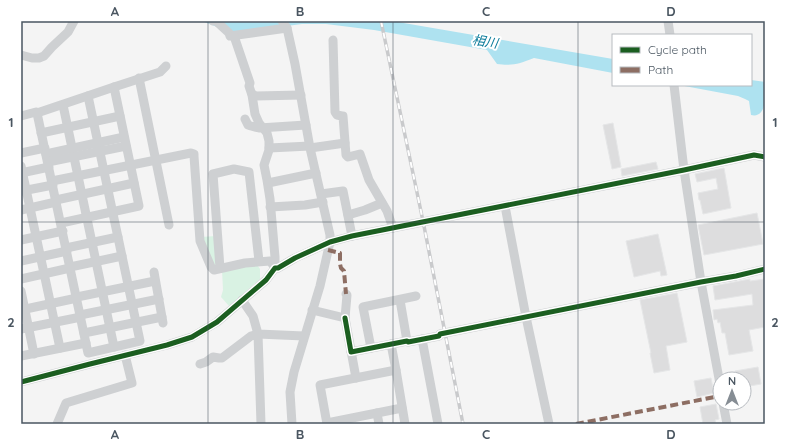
<svg xmlns="http://www.w3.org/2000/svg" width="786" height="445" font-family="Quicksand,'Noto Sans JP',sans-serif">
<style>
.green{fill:#d9f2e3}
.water{fill:#aee2f0}
.building{fill:#ddddde;stroke:#e5e6e7}
.lines{fill:none;stroke-linecap:round;stroke-linejoin:round}
.minor{stroke:#ced0d2;stroke-width:9}
.rail-casing{stroke:#c9cacc;stroke-width:3.5}
.rail{stroke:#fff;stroke-width:2;stroke-dasharray:6;stroke-linecap:butt}
.quiet{stroke:#8d6e63;stroke-width:4;stroke-dasharray:8 4;stroke-linecap:butt}
.cycleway-casing{stroke:#fff;stroke-width:8}
.cycleway{stroke:#1b5e20;stroke-width:5}
.grid{fill:none;stroke:#4a5661;stroke-width:1;stroke-opacity:0.55}
.labels{text-anchor:middle;stroke-width:4;stroke-linejoin:round;paint-order:stroke}
.water-label{font-size:13px;font-style:italic;fill:#0c7c9b;stroke:#fff}
.neatline{fill:none;stroke:#4a5661;stroke-width:1.5}
.grid-label{font-size:13px;text-anchor:middle;font-weight:bold;fill:#4a5661}
</style>
<rect width="100%" height="100%" fill="#f4f4f4"/>
<g class="green">
<polygon points="216,236 218,266 215,268 201,237"/>
<polygon points="256,263 260,269 260,279 229,306 221,297 223,290 222,270"/>
</g>
<g class="water">
<path d="M202 21H392L613 59V73L534 58C519 64 512 66 497 64L487 50 374 30 326 24H302L232 33Z"/>
<path d="M751 80 765 82C765 92 768 119 751 115L749 101 745 99 738 96 679 85H751Z"/>
</g>
<g class="building">
<polygon points="613,123 621,167 612,169 603,125"/>
<polygon points="656,162 658,169 622,176 621,169"/>
<polygon points="724,168 731,208 703,214 700,200 699,200 698,193 718,189 716,178 697,182 695,174"/>
<polygon points="757,213 763,244 704,255 698,225"/>
<polygon points="658,234 667,275 661,276 660,271 634,277 626,241"/>
<polygon points="750,279 750,281 765,279 765,327 749,330 753,351 729,355 725,333 722,333 720,322 718,323 717,319 714,320 713,310 753,305 752,294 715,300 713,286"/>
<polygon points="677,293 687,342 666,346 670,370 654,373 650,353 651,353 640,300"/>
<polygon points="758,367 761,384 744,387 744,379 737,379 735,371"/>
<polygon points="711,378 714,393 697,397 694,381"/>
<polygon points="716,404 719,419 715,420 716,424 703,424 700,407"/>
</g>
<g class="lines">
<g class="minor">
<polyline points="213,21 216,21 229,33 230,36 287,28"/>
<polyline points="282,21 287,28 295,64 310,148 330,235 330,242 320,286 294,372 290,392 292,424"/>
<polyline points="668,21 670,35"/>
<polyline points="234,36 250,83 249,86 252,95 255,114 259,123 267,133 269,141 269,150 264,165 267,180 270,199 275,257 275,268"/>
<polyline points="333,40 335,112 337,115 342,116 343,116 346,155 348,157 360,154 369,180 387,211 393,228"/>
<polyline points="21,55 32,58 39,58 44,56 52,47 68,32 74,21"/>
<polyline points="139,78 169,225"/>
<polyline points="674,85 684,170 701,282 720,384"/>
<polyline points="252,94 256,96 301,95"/>
<polyline points="63,105 114,347"/>
<polyline points="37,113 88,353 140,341 88,96"/>
<polyline points="21,116 36,112 37,113 114,87 160,72 166,66"/>
<polyline points="245,119 248,125 251,126 259,128 306,125"/>
<polyline points="41,133 120,116"/>
<polyline points="269,148 310,146"/>
<polyline points="310,148 345,143"/>
<polyline points="21,153 45,148"/>
<polyline points="46,154 124,137"/>
<polyline points="48,162 126,146"/>
<polyline points="21,166 60,348"/>
<polyline points="21,173 49,167"/>
<polyline points="52,181 191,153 194,154 194,156 200,241 211,267 214,270 245,263 270,261 275,268"/>
<polyline points="268,183 316,173"/>
<polyline points="22,191 53,185"/>
<polyline points="321,194 343,191 352,236"/>
<polyline points="56,200 134,183"/>
<polyline points="505,206 526,317 549,424"/>
<polyline points="270,207 305,205 323,202"/>
<polyline points="21,210 56,202"/>
<polyline points="348,215 365,210 382,203"/>
<polyline points="61,223 139,206 114,87"/>
<polyline points="21,240 63,231"/>
<polyline points="66,248 118,237"/>
<polyline points="21,261 67,251"/>
<polyline points="70,267 122,256"/>
<polyline points="220,268 213,174 234,169 249,172 259,261"/>
<polyline points="154,272 163,323"/>
<polyline points="21,279 70,268"/>
<polyline points="21,291 34,354"/>
<polyline points="346,294 347,295 345,318 356,378"/>
<polyline points="77,297 155,281"/>
<polyline points="242,300 253,316 258,334 304,336"/>
<polyline points="400,300 407,341"/>
<polyline points="21,310 77,298"/>
<polyline points="312,310 345,318"/>
<polyline points="80,315 159,299"/>
<polyline points="21,329 81,317"/>
<polyline points="84,333 162,317"/>
<polyline points="422,339 438,424"/>
<polyline points="391,344 396,370"/>
<polyline points="371,348 363,307 416,296"/>
<polyline points="351,352 407,341 408,342 439,336 440,334 701,282 736,276 765,269"/>
<polyline points="21,356 86,343"/>
<polyline points="200,364 206,362 213,357 219,358 222,358 251,336 258,334 261,424"/>
<polyline points="21,382 90,364 167,345 192,337 217,322 266,280 275,268 278,268 295,258 330,242 352,236 684,170 754,155 765,157"/>
<polyline points="723,403 727,424"/>
<polyline points="327,423 377,413"/>
<polyline points="57,424 66,403 132,383 125,355"/>
<polyline points="327,424 320,385 396,370 405,424"/>
<polyline points="379,424 377,413 402,408"/>
</g>
<g class="rail-casing">
<polyline id="rail" points="381,21 423,221 463,424"/>
</g>
<use href="#rail" class="rail"/>
<g class="quiet">
<polyline points="328,250 340,253 340,264 341,268 344,271 346,294"/>
<polyline points="576,424 720,396"/>
</g>
<g class="cycleway-casing">
<g id="cycleway">
<polyline points="345,318 351,352 407,341 408,342 439,336 440,334 701,282 736,276 765,269"/>
<polyline points="21,382 90,364 167,345 192,337 217,322 266,280 275,268 278,268 295,258 330,242 352,236 684,170 754,155 765,157"/>
</g>
</g>
<use href="#cycleway" class="cycleway"/>
</g>
<path class="grid" d="M208 21V424M393 21V424M578 21V424M21 222H765"/>
<g class="labels">
<g class="water-label">
<text transform="translate(485 41) rotate(9)" y="5">相川</text>
</g>
</g>
<rect width="786" height="445" fill="none" stroke="#ffffff" stroke-width="44"/>
<rect x="612" y="34" width="140" height="52" fill="#ffffff" stroke="#b7bbc0"/>
<rect x="620" y="47" width="20" height="6" fill="#1b5e20" stroke="#b7bbc0"/>
<text x="648" y="54" font-size="12" fill="#4a5661">Cycle path</text>
<rect x="620" y="67" width="20" height="6" fill="#8d6e63" stroke="#b7bbc0"/>
<text x="648" y="74" font-size="12" fill="#4a5661">Path</text>
<g transform="translate(732 391)"><circle r="19" fill="#ffffff" stroke="#b7bbc0"/>
<path d="M0-3L7 15L0 10L-7 15Z" fill="#868d94"/>
<text y="-6" font-size="11" font-weight="bold" text-anchor="middle" fill="#4a5661">N</text>
</g>
<rect x="22" y="22" width="742" height="401" class="neatline"/>
<g class="grid-label">
<text x="115" y="16">A</text>
<text x="300" y="16">B</text>
<text x="486" y="16">C</text>
<text x="671" y="16">D</text>
<text x="11" y="127">1</text>
<text x="775" y="127">1</text>
<text x="11" y="327">2</text>
<text x="775" y="327">2</text>
<text x="115" y="439">A</text>
<text x="300" y="439">B</text>
<text x="486" y="439">C</text>
<text x="671" y="439">D</text>
</g>
</svg>
